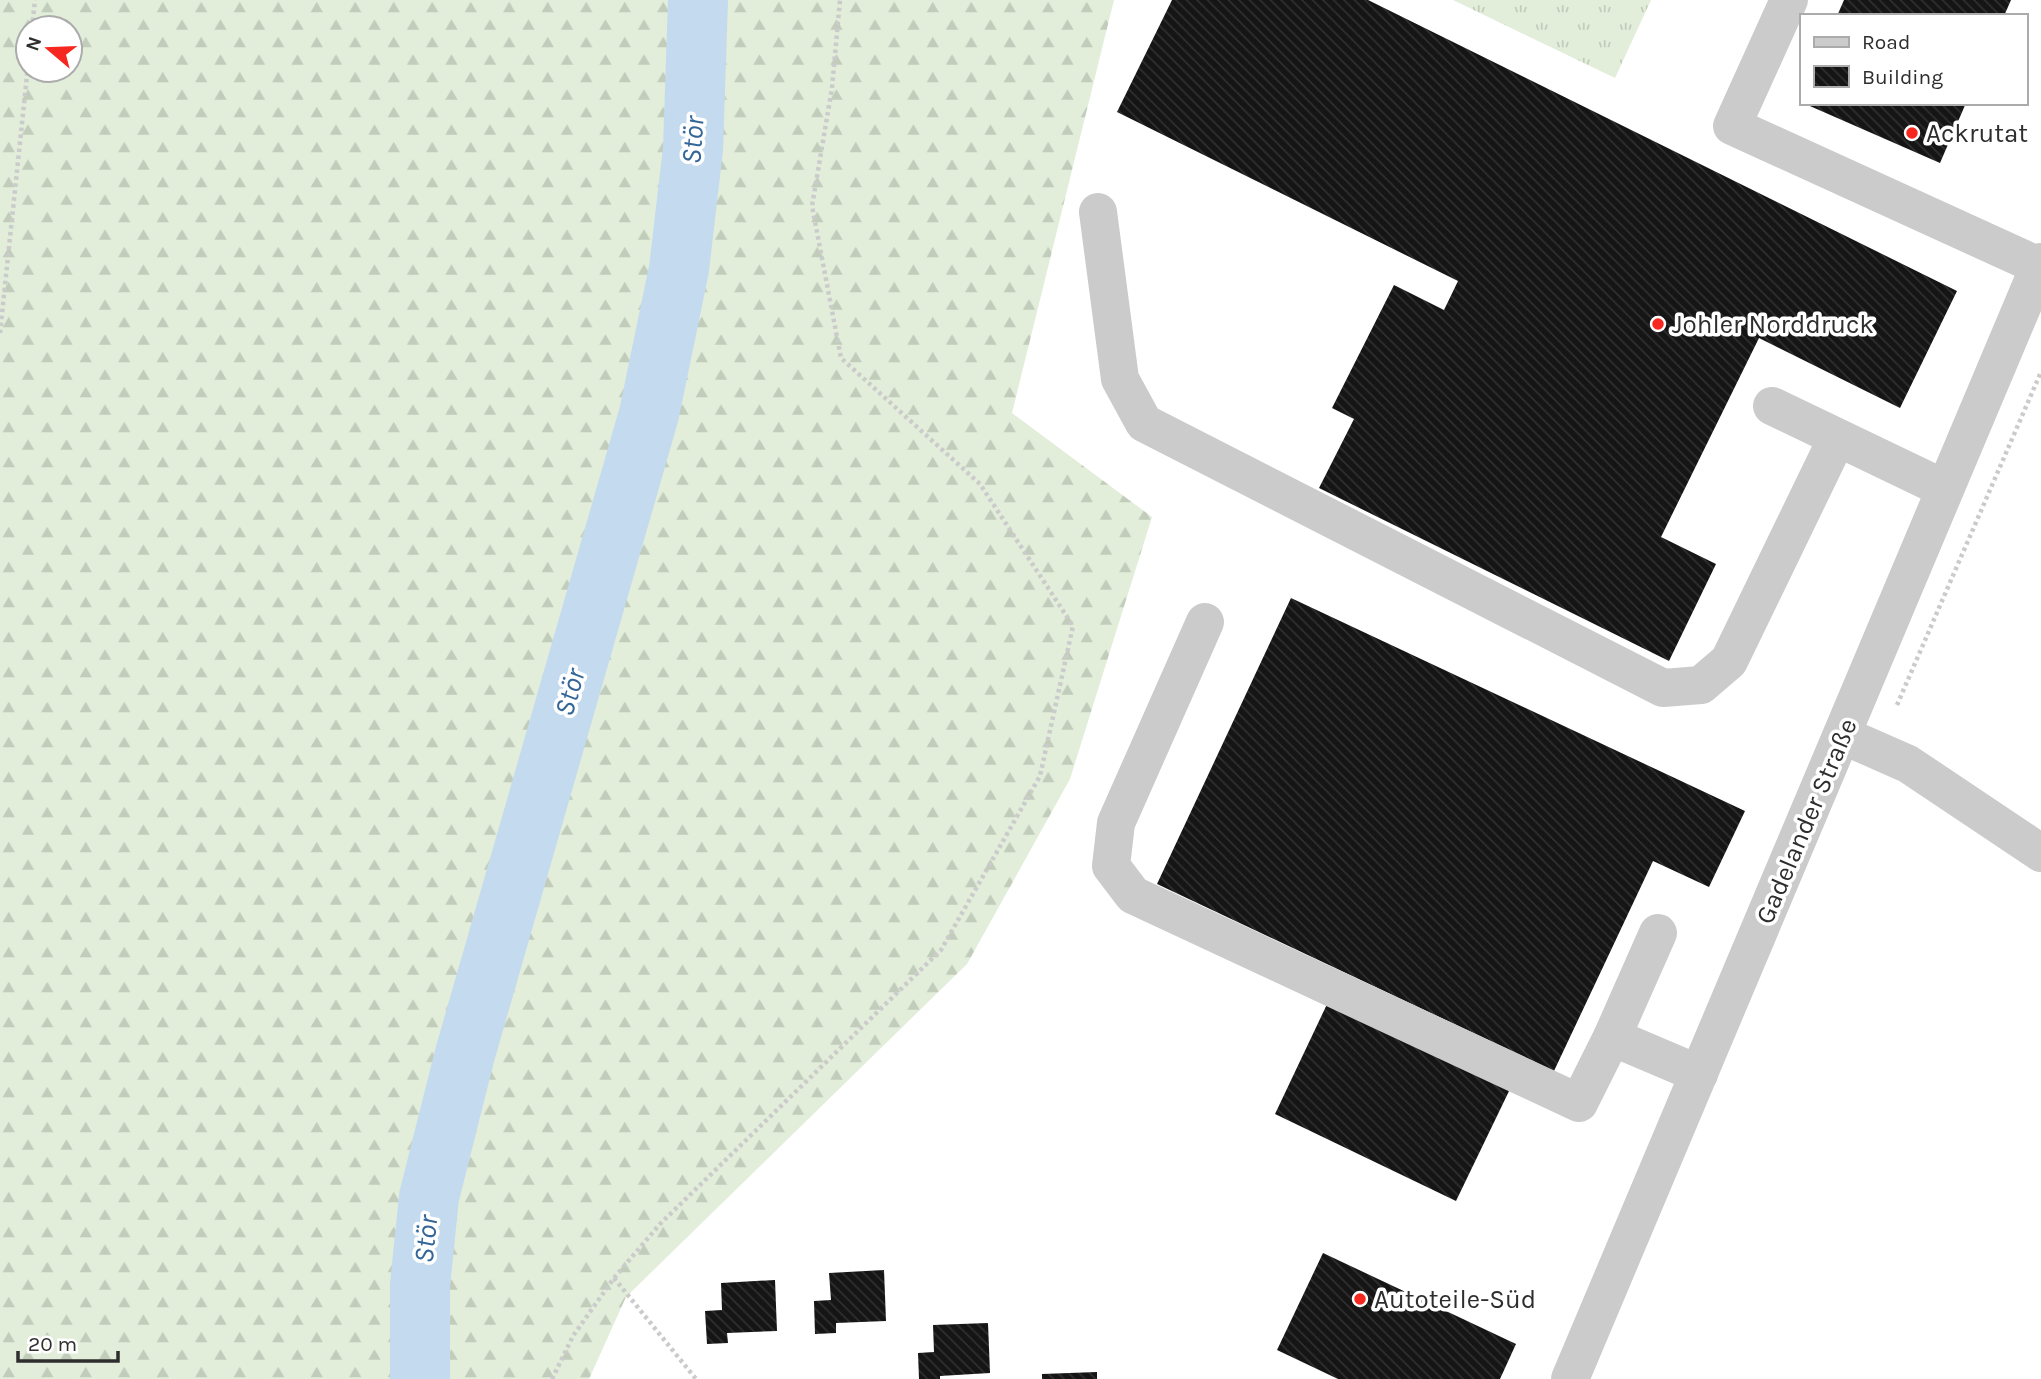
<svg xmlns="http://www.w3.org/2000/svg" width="2041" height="1379" font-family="Karla,sans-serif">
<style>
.grass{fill:url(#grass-tufts)}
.forest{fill:url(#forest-firs);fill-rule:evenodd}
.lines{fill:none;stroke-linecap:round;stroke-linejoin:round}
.river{stroke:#c4daef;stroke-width:60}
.building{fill:url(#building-back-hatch)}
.path{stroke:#cbcbcb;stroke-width:4.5;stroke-dasharray:3.5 3.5;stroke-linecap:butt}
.minor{stroke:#cbcbcb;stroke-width:38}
.poi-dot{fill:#f6271f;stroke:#fff;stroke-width:2.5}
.labels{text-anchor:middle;stroke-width:7;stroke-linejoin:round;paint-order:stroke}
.poi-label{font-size:26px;fill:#2e2e2e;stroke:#fff;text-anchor:start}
.street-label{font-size:26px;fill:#2e2e2e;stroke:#fff}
.water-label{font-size:28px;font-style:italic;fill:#346698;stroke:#fff}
</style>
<defs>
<pattern id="grass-tufts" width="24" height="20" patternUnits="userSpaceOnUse" patternTransform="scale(1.75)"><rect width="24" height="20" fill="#e2edda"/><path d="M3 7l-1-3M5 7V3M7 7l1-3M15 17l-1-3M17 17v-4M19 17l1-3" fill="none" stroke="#c2ccbb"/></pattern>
<pattern id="forest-firs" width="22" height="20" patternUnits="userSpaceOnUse" patternTransform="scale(1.75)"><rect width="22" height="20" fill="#e2edda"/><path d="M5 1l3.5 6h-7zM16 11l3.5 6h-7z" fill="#c2ccbb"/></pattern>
<pattern id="building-back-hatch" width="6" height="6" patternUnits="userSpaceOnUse" patternTransform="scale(1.75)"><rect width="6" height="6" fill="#151515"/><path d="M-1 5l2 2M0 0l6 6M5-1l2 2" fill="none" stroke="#2f2f2f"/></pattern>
</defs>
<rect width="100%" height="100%" fill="#fff"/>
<polygon class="grass" points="1453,0 1651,0 1615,78"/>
<path class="forest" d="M0 0H1114L1012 413 1152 517 1070 779 967 964 626 1297 589 1379H0ZM28 28H70V70H28Z"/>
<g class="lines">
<polyline class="river" points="420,1379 420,1285 429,1197 465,1054 649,414 679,269 693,149 698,0"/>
</g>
<g class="building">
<polygon points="1172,0 1368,0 1957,291 1900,408 1759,338 1661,537 1716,564 1669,661 1319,488 1354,419 1332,408 1394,285 1444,310 1458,281 1117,112"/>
<polygon points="1844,0 2011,0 2004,16 1837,16"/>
<polygon points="1803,103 1966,103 1940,163"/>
<polygon points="1291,598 1745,811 1709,887 1653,861 1554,1071 1157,884"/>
<polygon points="1329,1000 1511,1087 1456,1201 1275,1114"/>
<polygon points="1323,1253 1516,1344 1500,1379 1338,1379 1277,1350"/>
<polygon points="884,1270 886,1321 836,1323 836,1333 815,1334 814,1301 831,1300 829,1273"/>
<polygon points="775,1280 777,1331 727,1333 728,1343 707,1344 705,1311 722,1310 721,1283"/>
<polygon points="988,1323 990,1373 940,1376 940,1379 919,1379 918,1353 934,1352 933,1325"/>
<polygon points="1097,1372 1097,1379 1042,1379 1042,1374"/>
</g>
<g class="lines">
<g class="path">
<polyline points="32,28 35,0"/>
<polyline points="0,333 28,66"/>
<polyline points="1897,705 2041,372"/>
<polyline points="614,1278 696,1379"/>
<polyline points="552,1379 573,1336 614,1278 660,1224 941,950 1040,776 1073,626 980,484 841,358 812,206 832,88 840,0"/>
</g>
<g class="minor">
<polyline points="1789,0 1732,126 2039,266"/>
<polyline points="1098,212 1120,379 1144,423 1663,688 1701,685 1729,661 1837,438"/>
<polyline points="1772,406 1945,489"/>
<polyline points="1205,622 1116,823 1111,866 1133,895 1579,1103 1612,1037 1699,1074"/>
<polyline points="1842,735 1908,764 2041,853"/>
<polyline points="1612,1037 1658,933"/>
<polyline points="1570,1379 2041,262"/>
</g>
</g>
<g class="poi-dot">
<circle cx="1912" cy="133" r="7"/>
<circle cx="1658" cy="324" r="7"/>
<circle cx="1360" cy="1299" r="7"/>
</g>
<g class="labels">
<g class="poi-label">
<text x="1926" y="142">Ackrutat</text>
<text x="1672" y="333">Johler Norddruck</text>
<text x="1374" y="1308">Autoteile-Süd</text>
</g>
<g class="street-label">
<text transform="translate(1806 821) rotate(-67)" y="9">Gadelander Straße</text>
</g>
<g class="water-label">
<text transform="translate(692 140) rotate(-86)" y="10">Stör</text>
<text transform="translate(569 692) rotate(-74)" y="10">Stör</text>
<text transform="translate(425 1239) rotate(-84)" y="10">Stör</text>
</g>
</g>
<rect x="1800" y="14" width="228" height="91" fill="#ffffff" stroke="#ababab" stroke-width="2"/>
<rect x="1814" y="37" width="35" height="10" fill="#cbcbcb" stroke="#ababab" stroke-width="2"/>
<text x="1862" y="49" font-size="21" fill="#2e2e2e">Road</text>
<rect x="1814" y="66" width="35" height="21" fill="url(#building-back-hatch)" stroke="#ababab" stroke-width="2"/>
<text x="1862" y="84" font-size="21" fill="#2e2e2e">Building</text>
<g transform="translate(49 49) rotate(289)"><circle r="33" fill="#ffffff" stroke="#ababab" stroke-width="2"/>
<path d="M0-5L12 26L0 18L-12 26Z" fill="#f6271f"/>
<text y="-10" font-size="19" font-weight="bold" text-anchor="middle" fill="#2e2e2e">N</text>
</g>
<path d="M18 1351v10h100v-10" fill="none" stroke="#2e2e2e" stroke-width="3.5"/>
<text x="28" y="1351" font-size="21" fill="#2e2e2e" stroke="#ffffff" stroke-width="5" paint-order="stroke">20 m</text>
</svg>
